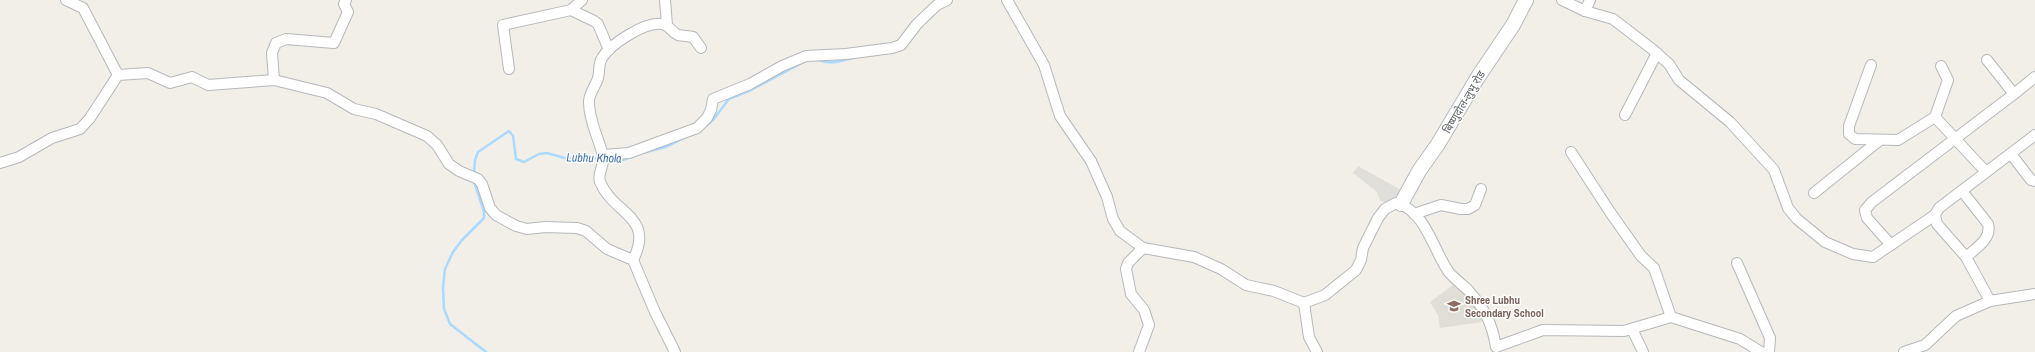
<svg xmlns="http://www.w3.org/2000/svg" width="2035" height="352" font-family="'Archivo Narrow','Noto Sans Devanagari',sans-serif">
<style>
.industrial{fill:#e0deda}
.education{fill:#e1ded6}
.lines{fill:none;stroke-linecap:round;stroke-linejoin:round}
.stream{stroke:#aadaff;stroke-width:2.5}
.street-casing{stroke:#b5b8bc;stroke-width:12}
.secondary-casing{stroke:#b6babf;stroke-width:16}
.street{stroke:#fff;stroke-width:10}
.secondary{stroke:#fff;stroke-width:14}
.labels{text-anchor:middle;stroke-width:3;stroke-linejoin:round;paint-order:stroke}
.street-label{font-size:11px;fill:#5f6368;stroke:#fff}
.education-label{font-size:11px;font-weight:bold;fill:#785e54;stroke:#fff;text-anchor:start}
.water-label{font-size:12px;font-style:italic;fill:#4174aa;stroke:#fff}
</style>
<rect width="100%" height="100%" fill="#f1efe8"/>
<polygon class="industrial" points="1358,166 1401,190 1390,206 1380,200 1377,192 1353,173"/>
<polygon class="education" points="1453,285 1465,293 1481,314 1482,322 1440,328 1438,315 1430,302"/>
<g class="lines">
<g class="stream">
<path d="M818 60C831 65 840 61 853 58"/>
<polyline points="701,130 713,120 729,99 751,90 800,64"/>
<polyline points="646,152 666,147 684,138"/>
<polyline points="605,160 620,161 628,158"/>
<polyline points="474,174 475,160 478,152 509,131 513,136 516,159 524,162 539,154 547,153 568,159 579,157 600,159"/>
<polyline points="474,181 484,212 484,218 462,240 453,252 445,269 443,287 444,309 450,324 486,352"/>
</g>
<g class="street-casing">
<g id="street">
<polyline points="66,0 83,8 118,75 148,73 170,83 192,77 208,85 274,80 327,93 354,109 376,114 427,136 437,145 449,164 459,171 478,179 482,184 490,208 496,215 516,226 527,229 545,227 577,228 586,231 607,249 633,260 655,312 675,352"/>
<polyline points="665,0 667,25"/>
<path d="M1007 0 1044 65 1060 116 1091 161 1107 197 1113 219 1120 231 1143 248 1194 257 1221 269 1246 285 1274 291 1304 303 1325 295 1356 270 1361 260 1363 248 1378 218 1385 209 1396 203C1425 210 1433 249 1448 271 1453 278 1462 284 1468 290 1485 309 1492 323 1496 347L1543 330 1624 331 1671 317 1740 339 1761 352"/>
<polyline points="1562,0 1585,11 1613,19 1652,49 1669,64 1679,80 1730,122 1774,170 1788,208 1797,219 1825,242 1853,254 1873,257 1935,215"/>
<polyline points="571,10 582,0"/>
<polyline points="1585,11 1590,0"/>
<polyline points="1987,60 2014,94 2035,77"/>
<polyline points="1871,65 1849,126 1849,134 1855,139 1898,140 1919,127 1935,117 1948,80 1941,66"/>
<polyline points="509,69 503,25 571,10 594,21 598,24 609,50"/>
<polyline points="274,80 272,53 276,43 286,39 334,43 348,12 344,4 346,0"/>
<polyline points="1625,115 1657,53"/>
<polyline points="1935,117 1986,172"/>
<polyline points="1571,152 1610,212 1641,256 1654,268 1671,317"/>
<polyline points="2011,154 2031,180 2035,181"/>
<polyline points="603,155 629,153 697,128 707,118 711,110 713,99 750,84 782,66 806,56 846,54 892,48 901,45 917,24 937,5 947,0"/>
<polyline points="0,163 19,157 52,138 80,129 90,118 118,75"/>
<path d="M1962 191 1988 224C1992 239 1976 248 1966 257"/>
<polyline points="1814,193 1880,140"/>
<polyline points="1414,214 1441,205 1461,209 1468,209 1475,205 1481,189"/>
<polyline points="1891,245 1867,218 1865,210 1872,202 2014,94"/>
<path d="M633 260C655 216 614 215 600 182 597 173 605 165 603 156 599 139 589 121 589 103 588 94 596 86 598 78 600 71 598 64 602 58 610 44 645 22 661 24 669 24 671 32 678 35 683 36 688 36 693 37L701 48"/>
<polyline points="1737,263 1770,338 1769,352"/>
<polyline points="1990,301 1966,257 1937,224 1935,215 1939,208 2035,135"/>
<polyline points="1304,303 1309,337 1317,352"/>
<polyline points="1632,329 1643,352"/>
<polyline points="1139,352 1149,325 1144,310 1131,294 1126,269 1128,263 1143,248"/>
<polyline points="1904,352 1925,345 1956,316 1990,301 2035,294"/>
</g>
</g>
<g class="secondary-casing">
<polyline id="secondary" points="1401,204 1419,171 1438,144 1478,77 1513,25 1526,0"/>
</g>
<use href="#street" class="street"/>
<use href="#secondary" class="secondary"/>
</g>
<defs>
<g id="school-bare" transform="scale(1.08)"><path d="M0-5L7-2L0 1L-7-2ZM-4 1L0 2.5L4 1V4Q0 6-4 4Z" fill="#8d6e63" stroke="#fff" stroke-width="2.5" paint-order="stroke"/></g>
</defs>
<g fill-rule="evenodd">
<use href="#school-bare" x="1454" y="306"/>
</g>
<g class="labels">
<g class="street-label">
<text transform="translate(1464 102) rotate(-59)" y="4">बिष्णुदोल-लुभु रोड</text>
</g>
<g class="education-label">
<text x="1465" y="304">Shree Lubhu<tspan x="1465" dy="13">Secondary School</tspan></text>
</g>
<g class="water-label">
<text transform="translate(594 158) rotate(1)" y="4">Lubhu Khola</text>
</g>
</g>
</svg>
